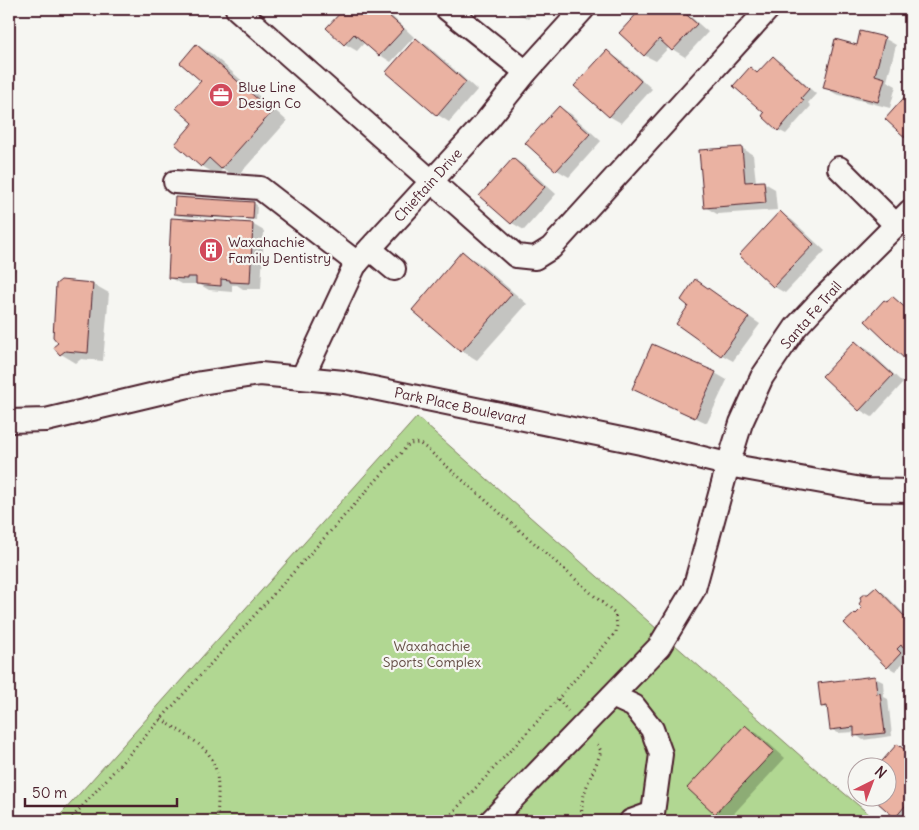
<svg xmlns="http://www.w3.org/2000/svg" width="919" height="830" font-family="Delius,sans-serif">
<style>
.green{fill:#b1d792;stroke:#7e7b5e}
.shadow{fill:#0003}
.building{fill:#eab2a2;stroke:#4a1f2b}
.lines{fill:none;stroke-linecap:round;stroke-linejoin:round}
.minor-casing{stroke:#4a1f2b;stroke-width:26}
.path{stroke:#4a1f2b;stroke-width:3;stroke-dasharray:1 4;stroke-linecap:butt}
.minor{stroke:#f6f6f2;stroke-width:22}
.labels{text-anchor:middle;stroke-width:4.5;stroke-linejoin:round;paint-order:stroke}
.poi-label{font-size:14px;fill:#4a1f2b;stroke:#f6f6f2;text-anchor:start}
.street-label{font-size:14px;fill:#4a1f2b;stroke:#f6f6f2}
.park-label{font-size:14px;fill:#644d45;stroke:#f6f6f2}
</style>
<rect width="100%" height="100%" fill="#f6f6f2"/>
<filter id="ink" filterUnits="userSpaceOnUse"><feTurbulence type="fractalNoise" baseFrequency=".02" numOctaves="2"/><feDisplacementMap in="SourceGraphic" scale="10" xChannelSelector="R" yChannelSelector="G"/><feConvolveMatrix kernelMatrix="1 2 1 2 8 2 1 2 1" color-interpolation-filters="sRGB"/></filter>
<g filter="url(#ink)">
<polygon class="green" points="417,417 812,766 877,821 55,821"/>
<g class="shadow">
<polygon points="345,9 384,9 414,37 391,62 380,55 365,42 357,51 345,44 328,28"/>
<polygon points="512,9 537,9 528,19"/>
<polygon points="643,9 682,9 708,32 685,57 669,47 656,61 644,55 620,33"/>
<polygon points="884,38 896,45 887,81 896,86 890,108 836,94 824,87 858,46"/>
<polygon points="416,39 428,46 477,90 449,122 438,115"/>
<polygon points="197,45 212,54 287,121 237,177 223,169 217,175 202,166 194,123 202,81"/>
<polygon points="607,52 619,59 652,89 621,123 609,116"/>
<polygon points="773,57 781,62 816,94 808,103 811,106 786,134 778,130 766,113 750,69 758,73"/>
<polygon points="559,107 571,114 601,141 569,177 557,170 527,143"/>
<polygon points="742,148 753,155 756,182 763,182 775,189 777,210 717,214 705,207"/>
<polygon points="514,159 525,166 556,194 524,230 512,223 481,196"/>
<polygon points="253,203 257,205 256,220 179,216 175,214"/>
<polygon points="780,213 792,220 825,251 785,293 773,286"/>
<polygon points="252,224 264,231 261,289 243,289 237,285 232,285 232,292 209,290 199,284 181,284 170,278"/>
<polygon points="462,253 478,262 527,304 477,360 462,351 413,309"/>
<polygon points="9,264 16,268 9,301"/>
<polygon points="62,281 93,284 109,293 103,361 81,359 76,363 61,354 55,347 59,343"/>
<polygon points="696,281 760,324 733,361 722,355 690,306"/>
<polygon points="893,297 910,311 910,363 866,321"/>
<polygon points="855,342 867,349 903,383 872,417 860,410 824,376"/>
<polygon points="715,373 727,380 707,423 634,389"/>
<polygon points="876,588 884,593 910,620 910,651 908,650 904,654 908,658 895,671 888,667 857,615 864,608 869,595"/>
<polygon points="875,678 883,682 884,697 888,699 892,736 863,740 856,735 855,732 838,733 831,729 828,710 822,706"/>
<polygon points="745,726 757,733 785,758 728,820 716,813 689,788"/>
<polygon points="897,745 905,750 908,747 910,749 910,813 904,821 896,817 878,802 883,798 886,798"/>
</g>
<g class="building">
<polygon points="344,9 381,9 404,29 379,56 354,34 344,45 326,28"/>
<polygon points="641,9 680,9 697,24 672,51 659,39 644,56 619,33"/>
<polygon points="860,31 885,37 875,75 885,78 878,102 823,88 835,39 857,45"/>
<polygon points="416,38 466,82 437,116 386,72"/>
<polygon points="196,44 272,112 221,169 209,158 201,167 175,144 193,123 176,108 201,81 180,63"/>
<polygon points="607,50 641,81 609,117 574,86"/>
<polygon points="773,56 809,89 801,98 804,100 778,131 762,116 764,113 733,86 750,67 757,73"/>
<polygon points="910,91 910,142 885,119"/>
<polygon points="559,106 590,134 556,171 525,143"/>
<polygon points="742,147 745,182 764,181 766,203 704,208 699,150"/>
<polygon points="513,158 545,187 511,224 479,196"/>
<polygon points="175,197 254,202 253,219 174,214"/>
<polygon points="780,211 814,244 773,287 739,255"/>
<polygon points="171,218 253,223 250,283 230,282 230,280 221,279 221,286 196,284 196,277 187,277 187,279 168,278"/>
<polygon points="462,251 512,294 461,352 412,310"/>
<polygon points="695,279 749,317 721,356 676,324 688,306 681,300"/>
<polygon points="61,280 93,283 88,353 65,351 60,355 53,347 58,343 53,337 56,284"/>
<polygon points="892,296 910,312 910,364 865,321 884,300 887,302"/>
<polygon points="855,341 893,375 859,411 822,376"/>
<polygon points="652,344 716,372 695,418 632,389"/>
<polygon points="910,576 910,590 904,586"/>
<polygon points="876,587 910,622 910,642 903,648 901,645 897,649 901,653 887,668 844,623 855,613 856,614 862,608 859,604 861,601 860,597 864,594 868,594"/>
<polygon points="875,676 877,694 880,693 885,733 854,736 854,727 830,730 827,706 821,707 818,683"/>
<polygon points="745,725 774,751 715,814 687,788"/>
<polygon points="897,744 904,749 907,746 910,748 910,800 895,818 877,802 881,798 886,798 886,768 876,768"/>
</g>
<g class="lines">
<g class="minor-casing">
<g id="minor">
<polyline points="237,9 516,256 535,258 551,248 768,9"/>
<polyline points="447,9 526,72"/>
<polyline points="839,168 896,225"/>
<polyline points="175,182 260,188 357,263"/>
<polyline points="370,249 394,269"/>
<polyline points="302,378 355,265 485,123 526,72 583,9"/>
<polyline points="9,421 46,420 201,383 260,374 344,382 641,443 739,467 867,490 910,491"/>
<polyline points="612,696 634,706 652,729 661,754 653,813 631,821"/>
<polyline points="491,821 659,647 694,589 728,465 741,423 762,377 796,327 823,298 910,211"/>
</g>
</g>
<g class="path">
<path d="M161 719C216 754 221 754 217 821"/>
<polyline points="69,821 409,444 419,443 426,448 615,614 617,625 616,632 558,699 568,711"/>
<polyline points="445,821 558,699"/>
<path d="M583 821C577 796 594 774 601 751L596 742"/>
</g>
<use href="#minor" class="minor"/>
</g>
</g>
<defs>
<g id="office-disc" transform="scale(1.25)"><circle r="9.5" fill="#d1495b" stroke="#f6f6f2"/><path d="M-6-3h4V-5.5h4V-3h4V5H-6ZM-1-4.5V-3h2v-1.5ZM-6 0V1H6V0Z" fill="#fff"/></g>
<g id="building-disc" transform="scale(1.25)"><circle r="9.5" fill="#d1495b" stroke="#f6f6f2"/><path d="M-4-6H4V6H1V3H-1V6H-4ZM-2.5-4.3h1.7v1.8h-1.7ZM.8-4.3h1.7v1.8H.8ZM-2.5-1h1.7V.8h-1.7ZM.8-1h1.7V.8H.8Z" fill="#fff"/></g>
</defs>
<g fill-rule="evenodd">
<use href="#office-disc" x="221" y="95"/>
<use href="#building-disc" x="211" y="250"/>
</g>
<g class="labels">
<g class="poi-label">
<text x="238" y="92">Blue Line<tspan x="238" dy="16">Design Co</tspan></text>
<text x="228" y="247">Waxahachie<tspan x="228" dy="16">Family Dentistry</tspan></text>
</g>
<g class="street-label">
<text transform="translate(428 185) rotate(-48)" y="5">Chieftain Drive</text>
<text transform="translate(811 315) rotate(-49)" y="5">Santa Fe Trail</text>
<text transform="translate(460 406) rotate(12)" y="5">Park Place Boulevard</text>
</g>
<g class="park-label">
<text x="432" y="651">Waxahachie<tspan x="432" dy="16">Sports Complex</tspan></text>
</g>
</g>
<rect width="919" height="830" fill="none" stroke="#f6f6f2" stroke-width="30"/>
<rect x="15" y="15" width="889" height="800" fill="none" stroke="#4a1f2b" stroke-width="2" filter="url(#ink)"/>
<g transform="translate(872 782) rotate(42)"><circle r="24" fill="#f6f6f2" stroke="#b1a0a2"/>
<path d="M0-4L9 19L0 12L-9 19Z" fill="#d1495b"/>
<text y="-8" font-size="14" font-weight="bold" text-anchor="middle" fill="#4a1f2b">N</text>
</g>
<path d="M25 798v8h152v-8" fill="none" stroke="#4a1f2b" stroke-width="2.5"/>
<text x="32" y="798" font-size="15" fill="#4a1f2b" stroke="#f6f6f2" stroke-width="4" paint-order="stroke">50 m</text>
</svg>
